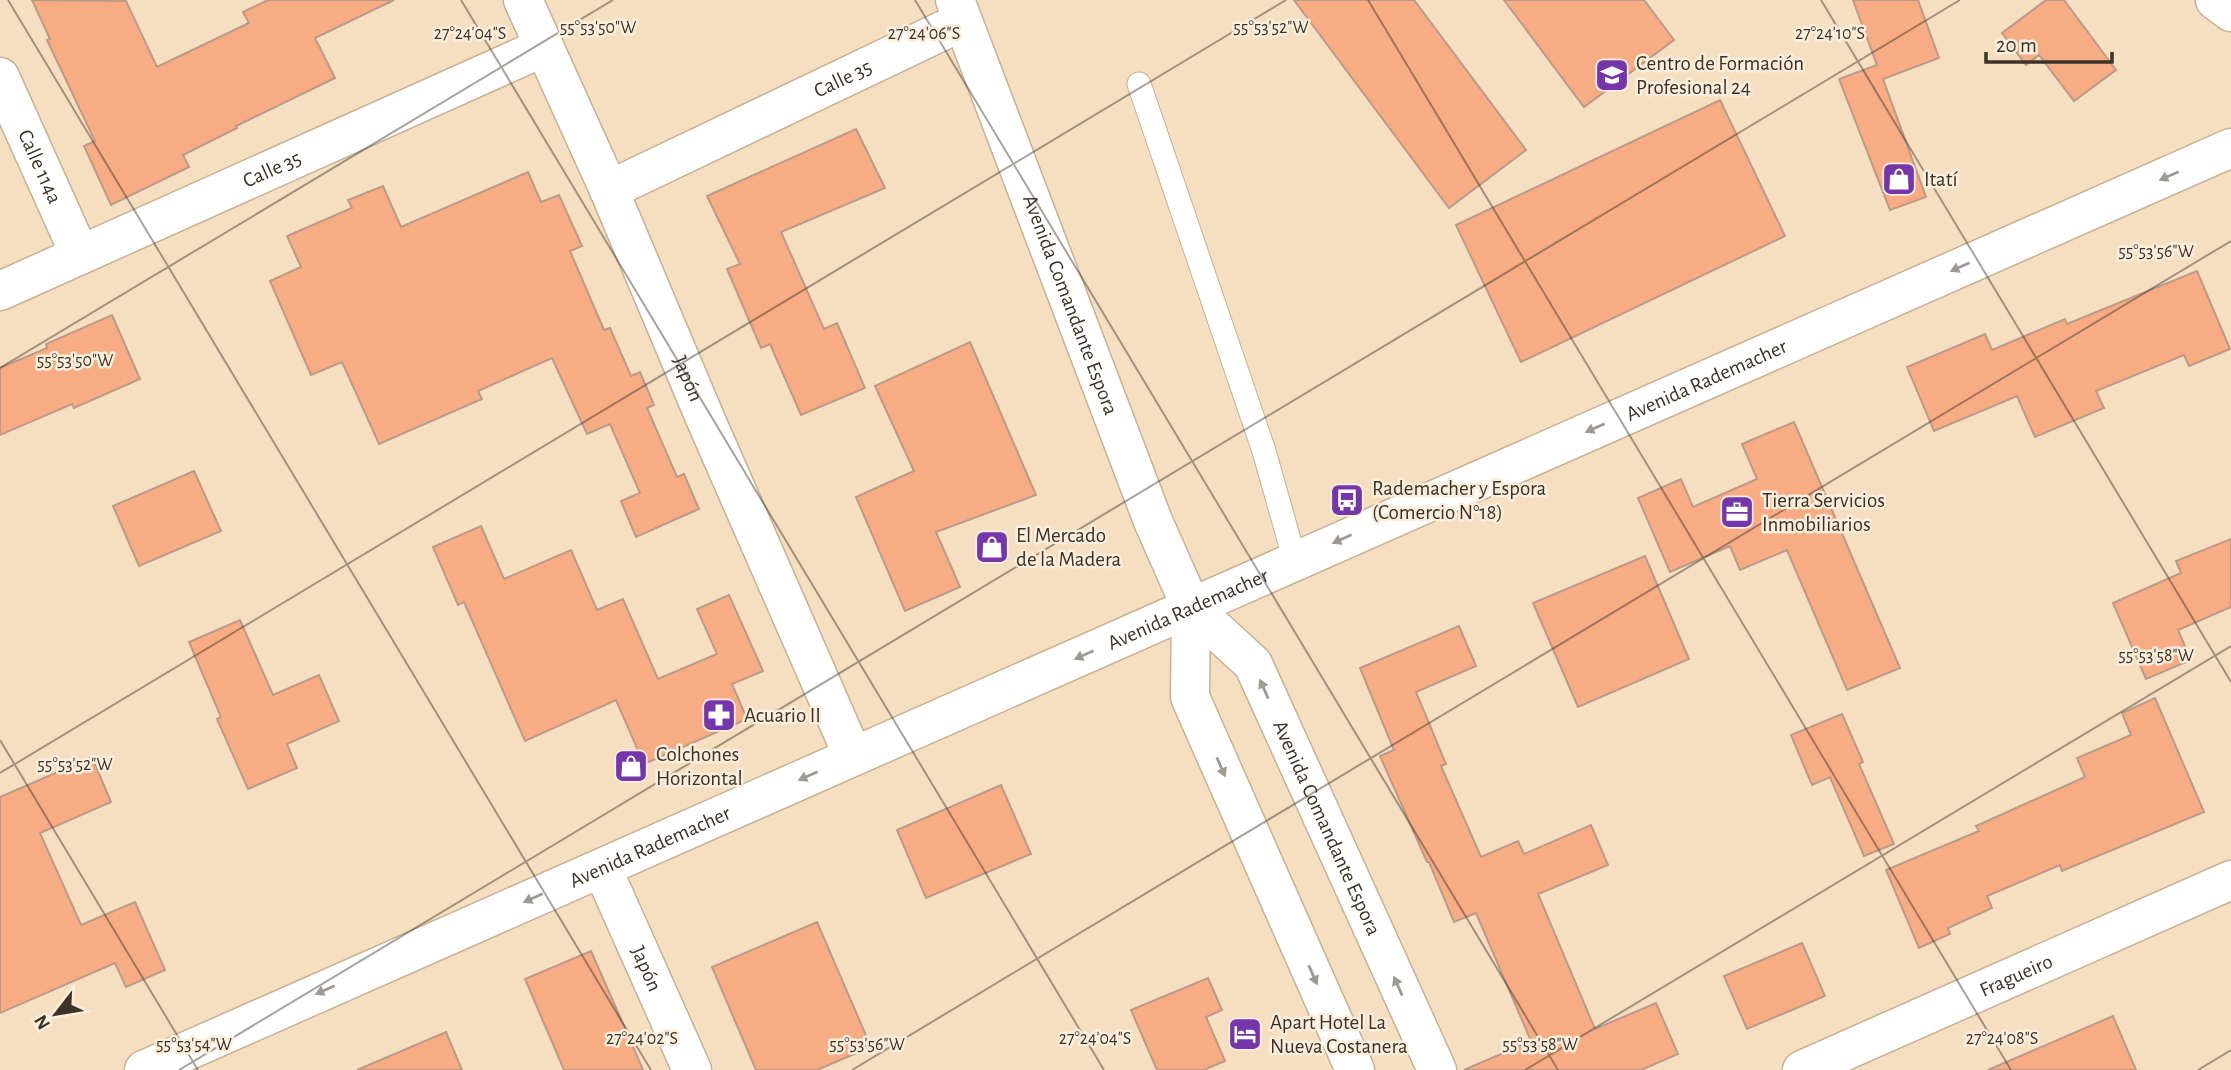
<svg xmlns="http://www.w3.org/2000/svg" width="2231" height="1070" font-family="'Alegreya Sans',sans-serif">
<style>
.building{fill:#f8ac84;stroke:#bc9a89;stroke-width:2}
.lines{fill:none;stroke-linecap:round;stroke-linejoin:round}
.lane-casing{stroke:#c7b194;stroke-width:25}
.street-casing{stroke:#c7b194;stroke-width:41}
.secondary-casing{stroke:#c7b194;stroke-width:41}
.primary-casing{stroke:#c7b194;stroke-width:41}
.lane{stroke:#fff;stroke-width:23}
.street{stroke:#fff;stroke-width:38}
.secondary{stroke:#fff;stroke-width:38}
.primary{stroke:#fff;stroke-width:38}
.oneway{fill:#9d9993}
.ticks{fill:none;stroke:#3b3327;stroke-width:2;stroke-opacity:0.45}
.labels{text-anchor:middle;stroke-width:5;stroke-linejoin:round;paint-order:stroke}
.poi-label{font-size:21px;fill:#3b3327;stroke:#fceedc;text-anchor:start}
.street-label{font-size:21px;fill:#3b3327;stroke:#fceedc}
.ticks-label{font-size:18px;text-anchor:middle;fill:#3b3327;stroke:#fceedc;stroke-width:5;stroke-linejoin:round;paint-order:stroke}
</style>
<rect width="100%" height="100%" fill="#f6dfc1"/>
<g class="building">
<polygon points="32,0 126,1 157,67 249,23 243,12 268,0 394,0 315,38 335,78 236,126 237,128 183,155 189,167 111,205 84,146 95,141 47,40 50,39"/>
<polygon points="1294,0 1414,0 1526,150 1449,208"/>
<polygon points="1504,0 1644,0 1674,40 1584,107"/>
<polygon points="1853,0 1918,0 1939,58 1883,79 1926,197 1890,210 1839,79 1877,65"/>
<polygon points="2046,0 2064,0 2116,70 2074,101 2039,55 2026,65 2002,33"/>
<polygon points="1720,100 1785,236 1521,362 1456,225"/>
<polygon points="856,129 885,188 781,232 824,329 837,323 865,388 801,415 770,344 761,348 727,269 740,264 707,196"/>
<polygon points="528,172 541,202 559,195 582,246 570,251 604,330 610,328 631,376 640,372 654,405 647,408 677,477 684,474 699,509 636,537 621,501 640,493 610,424 587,434 552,358 478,391 482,399 379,444 342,362 311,375 270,281 301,267 287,236 352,208 348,200 383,186 401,227"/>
<polygon points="2197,271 2230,349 2189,366 2184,355 2096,391 2104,408 2035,437 2017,396 1934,431 1907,367 1985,334 1992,350 2065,319 2067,324"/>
<polygon points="112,315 140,379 74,408 72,404 0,435 0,368 47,348 46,344"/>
<polygon points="970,342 1036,495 936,532 960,587 905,611 856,497 914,471 875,386"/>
<polygon points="1794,422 1900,668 1847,690 1787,550 1740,570 1730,546 1670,572 1638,498 1681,479 1693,507 1757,479 1742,444"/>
<polygon points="194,471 221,531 139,566 113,506"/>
<polygon points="481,526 504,579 571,550 597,610 623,599 658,679 717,654 697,609 729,595 763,671 732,684 747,719 644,764 616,700 525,741 464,602 458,605 433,547"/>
<polygon points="2231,539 2231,607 2178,630 2191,660 2146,679 2113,603 2181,573 2176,561"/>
<polygon points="1645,556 1689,659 1578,707 1533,603"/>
<polygon points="240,620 273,695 319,675 339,721 287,744 297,768 248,789 217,719 221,717 189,642"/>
<polygon points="1459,626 1476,666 1416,692 1446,764 1441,766 1481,857 1518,841 1524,854 1591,825 1608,865 1538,894 1595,1029 1656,1003 1678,1054 1641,1070 1464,1070 1531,1041 1476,913 1454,922 1429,862 1427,862 1380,756 1394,750 1360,668"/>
<polygon points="2155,698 2204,812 2062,871 2060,865 1987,896 1992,908 1948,928 1950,934 1919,948 1886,870 1979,831 1976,826 2085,777 2077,758 2131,735 2122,713"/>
<polygon points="1842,714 1863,762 1859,764 1894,844 1864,856 1830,777 1812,785 1791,735"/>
<polygon points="92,757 111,802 40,833 81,925 135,902 165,970 126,987 115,963 0,1013 0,797"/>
<polygon points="1001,785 1031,854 926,898 897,830"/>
<polygon points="817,922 871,1047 817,1070 756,1070 712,967"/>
<polygon points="1802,943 1825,996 1747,1029 1724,976"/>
<polygon points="591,951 631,1042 643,1070 564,1070 525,979"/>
<polygon points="1208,978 1222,1010 1206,1017 1225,1061 1204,1070 1157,1070 1131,1010"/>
<polygon points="2113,1016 2136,1070 1988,1070"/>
<polygon points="446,1032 462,1070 357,1070"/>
</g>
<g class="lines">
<g class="lane-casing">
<polyline id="lane" points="1139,84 1264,451 1295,561"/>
</g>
<g class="street-casing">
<g id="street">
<path id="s1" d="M523 0 609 190 705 418 853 756"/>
<polyline points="2215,0 2231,12"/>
<path id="s2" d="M0 77 80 255"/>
<path id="s3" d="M609 190 963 21"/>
<path id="s4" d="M0 291 544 47"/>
<path id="s5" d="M602 868 692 1070"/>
<path id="s6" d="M1802 1070 2231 880"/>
</g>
</g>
<g class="secondary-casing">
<g id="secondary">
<path id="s7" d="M955 0 1153 521 1191 607 1190 697 1355 1070"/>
<path id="s8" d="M1191 607 1253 664 1437 1070"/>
</g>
</g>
<g class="primary-casing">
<g id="primary">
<path id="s9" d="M144 1070 2231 148"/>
</g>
</g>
<use href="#lane" class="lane"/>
<use href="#street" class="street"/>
<use href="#secondary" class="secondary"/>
<use href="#primary" class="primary"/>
</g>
<defs><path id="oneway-solid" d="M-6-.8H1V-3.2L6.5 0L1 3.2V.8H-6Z" transform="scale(1.75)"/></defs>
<g class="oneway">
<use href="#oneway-solid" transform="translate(2169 176) rotate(156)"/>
<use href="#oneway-solid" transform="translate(1960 267) rotate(156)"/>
<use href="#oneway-solid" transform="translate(1595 428) rotate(156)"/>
<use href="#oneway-solid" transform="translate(1342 539) rotate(156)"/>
<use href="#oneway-solid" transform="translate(1084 655) rotate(156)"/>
<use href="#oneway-solid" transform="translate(1264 689) rotate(-114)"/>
<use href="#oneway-solid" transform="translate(1221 767) rotate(66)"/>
<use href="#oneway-solid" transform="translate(808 776) rotate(156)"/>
<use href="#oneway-solid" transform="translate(533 898) rotate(156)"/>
<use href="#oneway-solid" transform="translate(1313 975) rotate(66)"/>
<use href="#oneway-solid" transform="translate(1398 986) rotate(-114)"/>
<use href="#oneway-solid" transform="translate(325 990) rotate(156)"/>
</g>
<path class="ticks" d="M8 0 651 1070M461 0 1104 1070M915 0 1558 1070M1368 0 2011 1070M1821 0 2231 682M0 368 613 0M0 740 198 1070M0 773 1286 0M179 1070 1960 0M852 1070 2231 241M1525 1070 2231 646M2198 1070 2231 1050"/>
<defs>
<g id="school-square" transform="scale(1.75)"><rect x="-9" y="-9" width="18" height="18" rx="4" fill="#7636ab" stroke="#fceedc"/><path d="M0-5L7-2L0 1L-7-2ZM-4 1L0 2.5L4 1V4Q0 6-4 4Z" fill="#fff"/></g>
<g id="shop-square" transform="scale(1.75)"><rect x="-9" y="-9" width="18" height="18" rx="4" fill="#7636ab" stroke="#fceedc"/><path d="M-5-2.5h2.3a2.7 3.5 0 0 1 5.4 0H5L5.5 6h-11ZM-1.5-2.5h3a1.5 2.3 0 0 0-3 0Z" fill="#fff"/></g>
<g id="bus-square" transform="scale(1.75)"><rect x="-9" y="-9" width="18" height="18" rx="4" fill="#7636ab" stroke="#fceedc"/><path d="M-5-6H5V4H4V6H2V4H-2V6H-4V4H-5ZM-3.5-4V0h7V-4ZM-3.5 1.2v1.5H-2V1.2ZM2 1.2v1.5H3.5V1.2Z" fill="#fff"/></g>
<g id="office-square" transform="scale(1.75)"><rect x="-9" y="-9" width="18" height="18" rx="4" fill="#7636ab" stroke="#fceedc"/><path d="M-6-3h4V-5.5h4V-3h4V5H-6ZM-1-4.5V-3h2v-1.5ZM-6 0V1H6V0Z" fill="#fff"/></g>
<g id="pharmacy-square" transform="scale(1.75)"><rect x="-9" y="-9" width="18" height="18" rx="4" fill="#7636ab" stroke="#fceedc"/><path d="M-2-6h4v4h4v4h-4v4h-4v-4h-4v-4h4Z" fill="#fff"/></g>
<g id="hotel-square" transform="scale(1.75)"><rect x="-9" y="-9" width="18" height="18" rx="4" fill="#7636ab" stroke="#fceedc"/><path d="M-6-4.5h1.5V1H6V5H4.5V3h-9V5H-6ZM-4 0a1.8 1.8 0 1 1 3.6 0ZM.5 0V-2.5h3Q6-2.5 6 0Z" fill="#fff"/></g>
</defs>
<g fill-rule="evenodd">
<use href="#school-square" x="1612" y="75"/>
<use href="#shop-square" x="1899" y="179"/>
<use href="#bus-square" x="1347" y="500"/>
<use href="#office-square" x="1737" y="512"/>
<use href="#shop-square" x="992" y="547"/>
<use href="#pharmacy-square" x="719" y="715"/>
<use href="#shop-square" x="631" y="766"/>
<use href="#hotel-square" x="1245" y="1034"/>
</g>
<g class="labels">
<g class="poi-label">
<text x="1636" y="70">Centro de Formación<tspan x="1636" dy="24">Profesional 24</tspan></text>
<text x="1924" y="186">Itatí</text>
<text x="1372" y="495">Rademacher y Espora<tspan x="1372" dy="24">(Comercio N°18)</tspan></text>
<text x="1762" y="507">Tierra Servicios<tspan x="1762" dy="24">Inmobiliarios</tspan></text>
<text x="1016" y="542">El Mercado<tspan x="1016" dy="24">de la Madera</tspan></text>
<text x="744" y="722">Acuario II</text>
<text x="656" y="761">Colchones<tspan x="656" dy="24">Horizontal</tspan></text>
<text x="1270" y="1029">Apart Hotel La<tspan x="1270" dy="24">Nueva Costanera</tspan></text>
</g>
<g class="street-label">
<text dy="7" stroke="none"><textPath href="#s3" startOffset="259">Calle 35</textPath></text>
<text dy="7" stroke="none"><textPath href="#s2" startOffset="98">Calle 114a</textPath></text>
<text dy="7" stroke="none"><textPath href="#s4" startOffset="298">Calle 35</textPath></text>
<text dy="7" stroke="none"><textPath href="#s7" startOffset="326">Avenida Comandante Espora</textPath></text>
<text dy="7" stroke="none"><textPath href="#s1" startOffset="413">Japón</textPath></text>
<text dy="7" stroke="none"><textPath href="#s9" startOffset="1708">Avenida Rademacher</textPath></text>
<text dy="7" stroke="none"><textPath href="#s9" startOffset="1141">Avenida Rademacher</textPath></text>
<text dy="7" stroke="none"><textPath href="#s8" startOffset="264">Avenida Comandante Espora</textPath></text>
<text dy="7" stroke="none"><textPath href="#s9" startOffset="553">Avenida Rademacher</textPath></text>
<text dy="7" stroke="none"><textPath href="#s5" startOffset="110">Japón</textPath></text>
<text dy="7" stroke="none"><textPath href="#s6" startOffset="234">Fragueiro</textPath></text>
</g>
</g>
<g class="ticks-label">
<text x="1271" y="33">55°53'52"W</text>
<text x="598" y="33">55°53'50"W</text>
<text x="470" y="39">27°24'04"S</text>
<text x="924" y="39">27°24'06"S</text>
<text x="1830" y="39">27°24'10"S</text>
<text x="2156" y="257">55°53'56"W</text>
<text x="75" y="366">55°53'50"W</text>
<text x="2156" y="661">55°53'58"W</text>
<text x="75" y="770">55°53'52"W</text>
<text x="642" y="1044">27°24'02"S</text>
<text x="1095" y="1044">27°24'04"S</text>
<text x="2002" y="1044">27°24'08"S</text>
<text x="194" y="1050">55°53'54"W</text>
<text x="867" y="1050">55°53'56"W</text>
<text x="1540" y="1050">55°53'58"W</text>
</g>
<g transform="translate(56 1014) rotate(239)" stroke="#fceedc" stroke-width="5" paint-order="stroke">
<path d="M0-5L12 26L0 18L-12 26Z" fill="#3b3327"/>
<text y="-10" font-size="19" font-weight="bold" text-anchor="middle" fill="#3b3327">N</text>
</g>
<path d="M1986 52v10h126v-10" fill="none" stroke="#3b3327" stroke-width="3.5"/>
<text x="1996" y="52" font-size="21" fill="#3b3327" stroke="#fceedc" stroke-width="5" paint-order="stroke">20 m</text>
</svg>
